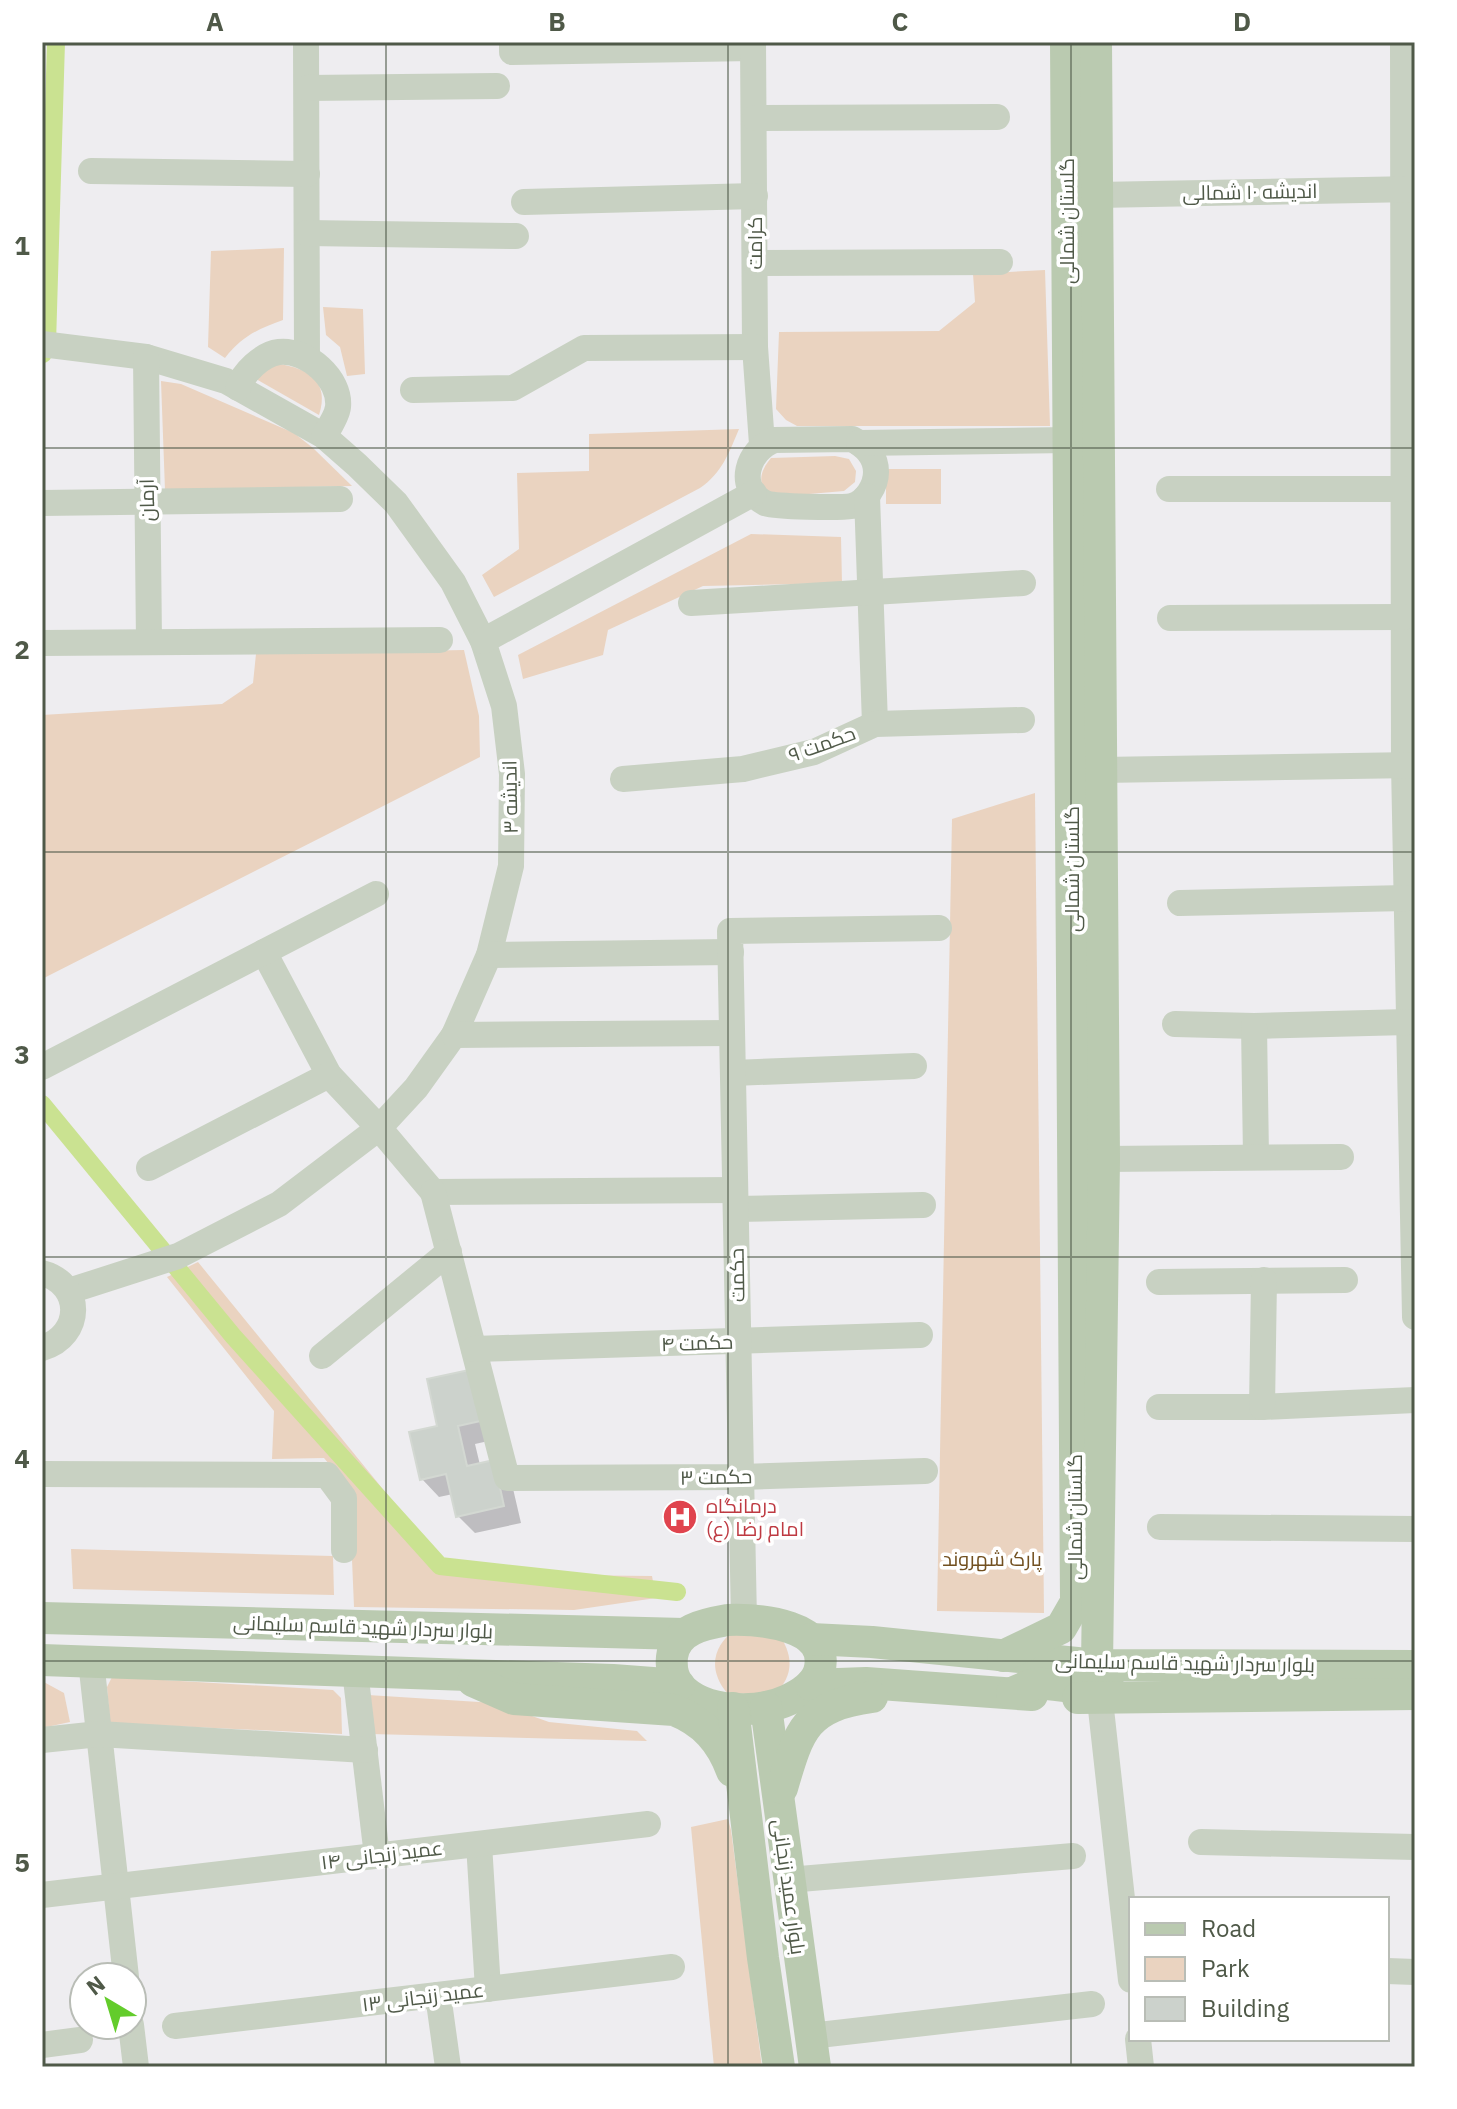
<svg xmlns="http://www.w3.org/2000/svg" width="1457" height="2109" font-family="'IBM Plex Sans',Cairo,sans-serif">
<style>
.green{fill:#ead3c0}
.shadow{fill:#0003}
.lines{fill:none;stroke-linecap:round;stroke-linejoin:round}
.canal{stroke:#cae291;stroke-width:18}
.building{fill:#ccd2cc;stroke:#d3d8d2;stroke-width:2}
.minor{stroke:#c8d1c2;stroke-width:26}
.major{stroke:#bacab0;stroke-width:32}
.grid{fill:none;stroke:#4f5948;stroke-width:2;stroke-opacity:0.55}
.labels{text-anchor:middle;stroke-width:7;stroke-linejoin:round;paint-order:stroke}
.street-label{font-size:20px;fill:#4f5948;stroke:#fff}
.health-label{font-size:20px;fill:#be3a42;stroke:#fff;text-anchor:start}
.park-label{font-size:20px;fill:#725020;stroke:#fff}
.neatline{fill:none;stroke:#4f5948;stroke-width:3}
.grid-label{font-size:26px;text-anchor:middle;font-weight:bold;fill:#4f5948}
</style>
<rect width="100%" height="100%" fill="#eeedf0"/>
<g class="green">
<path d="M284 248 283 320C258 329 242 336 225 358L208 347 211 251Z"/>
<polygon points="1045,270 1050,426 797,426 786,420 776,409 779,332 939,331 975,302 973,274"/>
<polygon points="323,307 363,309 365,374 347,376 340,347 326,335"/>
<path d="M278 364C308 368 330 381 319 415L256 379 265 370Z"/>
<polygon points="161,381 181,384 294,433 313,448 352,486 165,490"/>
<path d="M739 429C729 453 722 473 700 488L494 597 482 575 519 549 517 473 589 471V434Z"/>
<path d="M835 456 849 459 856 471 855 482 844 491 774 497C756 487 759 472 771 458Z"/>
<rect x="886" y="469" width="55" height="35"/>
<polygon points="751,534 841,537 842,583 703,586 608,630 603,655 523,679 518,655"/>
<polygon points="464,650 479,716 480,757 42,979 42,715 222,704 253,683 256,654"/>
<polygon points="1035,793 1044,1613 937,1611 952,819"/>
<polygon points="198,1262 452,1574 652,1576 656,1598 574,1610 354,1607 349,1488 324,1458 272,1459 274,1411 167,1277"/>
<polygon points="71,1549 333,1556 334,1595 73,1589"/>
<path d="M736 1629 782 1639C794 1660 792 1678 774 1695L727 1693C708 1670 712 1646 736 1629Z"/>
<polygon points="112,1677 333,1690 341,1698 342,1734 110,1723 107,1687"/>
<polygon points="42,1681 64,1693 70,1722 42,1728"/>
<polygon points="368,1695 495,1703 549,1722 637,1731 647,1741 370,1734"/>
<polygon points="728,1819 731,1830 762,2067 714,2067 691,1827"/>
</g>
<polygon class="shadow" points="429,1381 502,1438 475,1444 480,1465 511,1480 521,1523 475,1533 458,1516 453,1494 439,1497 422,1479 439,1428"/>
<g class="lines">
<g class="canal">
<polyline points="43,354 47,344 56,42"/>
<polyline points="42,1104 233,1336 440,1566 677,1592"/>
</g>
</g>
<polygon class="building" points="474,1369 485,1420 458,1426 467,1466 494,1460 504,1506 456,1517 446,1474 420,1480 409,1432 437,1426 427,1379"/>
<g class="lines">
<g class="minor">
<polyline points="306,42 307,357"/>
<polyline points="512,42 512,52 753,48"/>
<polyline points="753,42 755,347 762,444"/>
<polyline points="1403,42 1404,765 1415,1317"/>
<polyline points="307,88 497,86"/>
<polyline points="755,118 997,117"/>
<polyline points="91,171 307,174"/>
<polyline points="1097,195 1415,189"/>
<polyline points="524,202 755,196"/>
<polyline points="307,233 516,236"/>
<polyline points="755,263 1000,262"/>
<polyline points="42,344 146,357 226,381 324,436 357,465 396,503 453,582 483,641 504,706 512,774 511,866 489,955 454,1035 416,1088 379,1128 279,1204 178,1256 69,1291"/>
<polyline points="146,357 149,642"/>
<path d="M238 388C243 373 262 354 279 352 307 349 341 379 338 407 337 416 329 428 324 436"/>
<polyline points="413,390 513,388 584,348 755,347"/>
<path d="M852 439C866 446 876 456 876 472 876 486 866 502 852 506 840 508 774 507 765 503 735 487 748 450 774 440Z"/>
<polyline points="859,443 1069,440"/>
<polyline points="1169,489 1404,489"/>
<polyline points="867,496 875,724"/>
<polyline points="42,503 340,499"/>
<polyline points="691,603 1023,583"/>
<polyline points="1170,618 1404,617"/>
<polyline points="483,641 754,493"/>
<polyline points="42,643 440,640"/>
<polyline points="1101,770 1415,765"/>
<polyline points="623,779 743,769 814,752 875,724 1022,720"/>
<polyline points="1180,903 1406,898"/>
<polyline points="264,952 329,1075 379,1128 433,1192 735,1190"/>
<polyline points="489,955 731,952"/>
<polyline points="1175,1024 1254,1026 1408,1022"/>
<polyline points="1254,1026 1256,1157"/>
<polyline points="454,1035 732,1033"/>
<polyline points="42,1067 376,894"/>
<polyline points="733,1073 914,1066"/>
<polyline points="1104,1159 1341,1157"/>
<polyline points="149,1168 329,1075"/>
<polyline points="433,1192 507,1478 741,1477 925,1471"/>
<polyline points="736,1209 923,1205"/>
<path d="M42 1273C84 1284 83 1336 42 1348"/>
<polyline points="1159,1282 1345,1280"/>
<polyline points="474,1349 920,1335"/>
<polyline points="322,1356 449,1252"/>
<polyline points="1159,1407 1262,1407 1415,1400"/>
<polyline points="1262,1407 1264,1280"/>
<polyline points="42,1474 327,1475 344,1498 344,1550"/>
<polyline points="1160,1527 1415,1529"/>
<polyline points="744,1620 730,931 939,928"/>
<polyline points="91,1661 126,1977"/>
<polyline points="355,1671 377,1856"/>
<polyline points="1100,1700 1131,1980"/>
<polyline points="42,1740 99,1734 365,1750"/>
<polyline points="1201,1842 1415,1847"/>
<polyline points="479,1844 488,1989"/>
<polyline points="788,1880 1073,1856"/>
<polyline points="42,1895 648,1824"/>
<polyline points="1387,1971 1415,1972"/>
<polyline points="438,1995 448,2067"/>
<polyline points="131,2025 136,2067"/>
<polyline points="175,2026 672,1967"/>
<polyline points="810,2036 1092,2004"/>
<polyline points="1138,2039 1141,2067"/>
<polyline points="42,2045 80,2040"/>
</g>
<g class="major">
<polyline points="42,1618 684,1634"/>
<path d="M728 1620C758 1619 833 1624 819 1672 814 1686 801 1694 788 1700 758 1714 703 1714 679 1686 673 1678 671 1667 672 1657 675 1629 705 1624 728 1620Z"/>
<polyline points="811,1639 872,1642 1097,1665 1415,1666"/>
<polyline points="1003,1656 1061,1628 1076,1602 1066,42"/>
<polyline points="42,1660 613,1680 679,1685"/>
<path d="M473 1681 514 1699 674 1710C704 1722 721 1741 732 1771"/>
<polyline points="811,1685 866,1683 1032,1695"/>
<path d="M1012 1693C1020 1690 1028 1685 1036 1684 1056 1681 1106 1701 1109 1673L1097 1665 1104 1159 1096 42"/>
<polyline points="1078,1698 1415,1694"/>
<polyline points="766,1707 815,2067"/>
<polyline points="733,1708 763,1958 779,2067"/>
<path d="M782 1788C799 1729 806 1706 872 1697"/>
</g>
</g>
<path class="grid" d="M386 42V2067M728 42V2067M1071 42V2067M42 448H1415M42 852H1415M42 1257H1415M42 1661H1415"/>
<defs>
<g id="hospital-disc" transform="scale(1.8)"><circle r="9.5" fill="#e0444e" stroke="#fff"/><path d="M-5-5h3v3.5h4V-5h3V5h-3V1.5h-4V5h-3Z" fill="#fff"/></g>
</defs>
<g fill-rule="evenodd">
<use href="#hospital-disc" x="680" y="1517"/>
</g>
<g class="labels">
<g class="street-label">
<text transform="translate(1250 192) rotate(-1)" y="7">اندیشه ۱۰ شمالی</text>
<text transform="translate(1067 221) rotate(-90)" y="7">گلستان شمالی</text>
<text transform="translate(755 243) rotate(-90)" y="7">کرامت</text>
<text transform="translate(147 500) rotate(-91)" y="7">آرمان</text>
<text transform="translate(822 744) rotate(-20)" y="7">حکمت ۹</text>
<text transform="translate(510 797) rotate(-91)" y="7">اندیشه ۳</text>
<text transform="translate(1072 869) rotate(-90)" y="7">گلستان شمالی</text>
<text transform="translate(737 1275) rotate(-91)" y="7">حکمت</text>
<text transform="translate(697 1343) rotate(-2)" y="7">حکمت ۴</text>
<text transform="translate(716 1477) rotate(-1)" y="7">حکمت ۳</text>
<text transform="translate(1075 1517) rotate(-90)" y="7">گلستان شمالی</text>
<text transform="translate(363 1627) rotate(2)" y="7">بلوار سردار شهید قاسم سلیمانی</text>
<text transform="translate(1185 1663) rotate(1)" y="7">بلوار سردار شهید قاسم سلیمانی</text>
<text transform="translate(382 1855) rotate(-7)" y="7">عمید زنجانی ۱۴</text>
<text transform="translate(789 1887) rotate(82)" y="7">بلوار عمید زنجانی</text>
<text transform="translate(423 1997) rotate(-7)" y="7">عمید زنجانی ۱۳</text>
</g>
<g class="health-label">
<text x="706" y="1513">درمانگاه<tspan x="706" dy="23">امام رضا (ع)</tspan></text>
</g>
<g class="park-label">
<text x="992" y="1566">پارک شهروند</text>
</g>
</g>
<rect width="1457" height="2109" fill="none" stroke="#ffffff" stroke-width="88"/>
<rect x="1129" y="1897" width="260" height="144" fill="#ffffff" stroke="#b9bdb6" stroke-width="2"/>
<rect x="1145" y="1923" width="40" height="12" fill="#bacab0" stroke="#b9bdb6" stroke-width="2"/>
<text x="1201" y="1937" font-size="24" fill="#4f5948">Road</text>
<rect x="1145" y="1957" width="40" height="24" fill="#ead3c0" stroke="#b9bdb6" stroke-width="2"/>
<text x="1201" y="1977" font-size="24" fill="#4f5948">Park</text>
<rect x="1145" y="1997" width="40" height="24" fill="#ccd2cc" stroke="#b9bdb6" stroke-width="2"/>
<text x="1201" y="2017" font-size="24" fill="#4f5948">Building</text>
<g transform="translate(108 2001) rotate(322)"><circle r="38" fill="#ffffff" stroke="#b9bdb6" stroke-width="2"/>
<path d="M0-6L14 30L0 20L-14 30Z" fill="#63cc2b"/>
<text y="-12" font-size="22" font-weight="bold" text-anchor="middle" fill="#4f5948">N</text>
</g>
<rect x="44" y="44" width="1369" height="2021" class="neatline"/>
<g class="grid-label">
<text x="215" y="31">A</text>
<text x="557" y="31">B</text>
<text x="900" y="31">C</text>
<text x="1242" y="31">D</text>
<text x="22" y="255">1</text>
<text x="22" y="659">2</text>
<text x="22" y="1064">3</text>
<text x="22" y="1468">4</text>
<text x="22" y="1872">5</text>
</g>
</svg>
